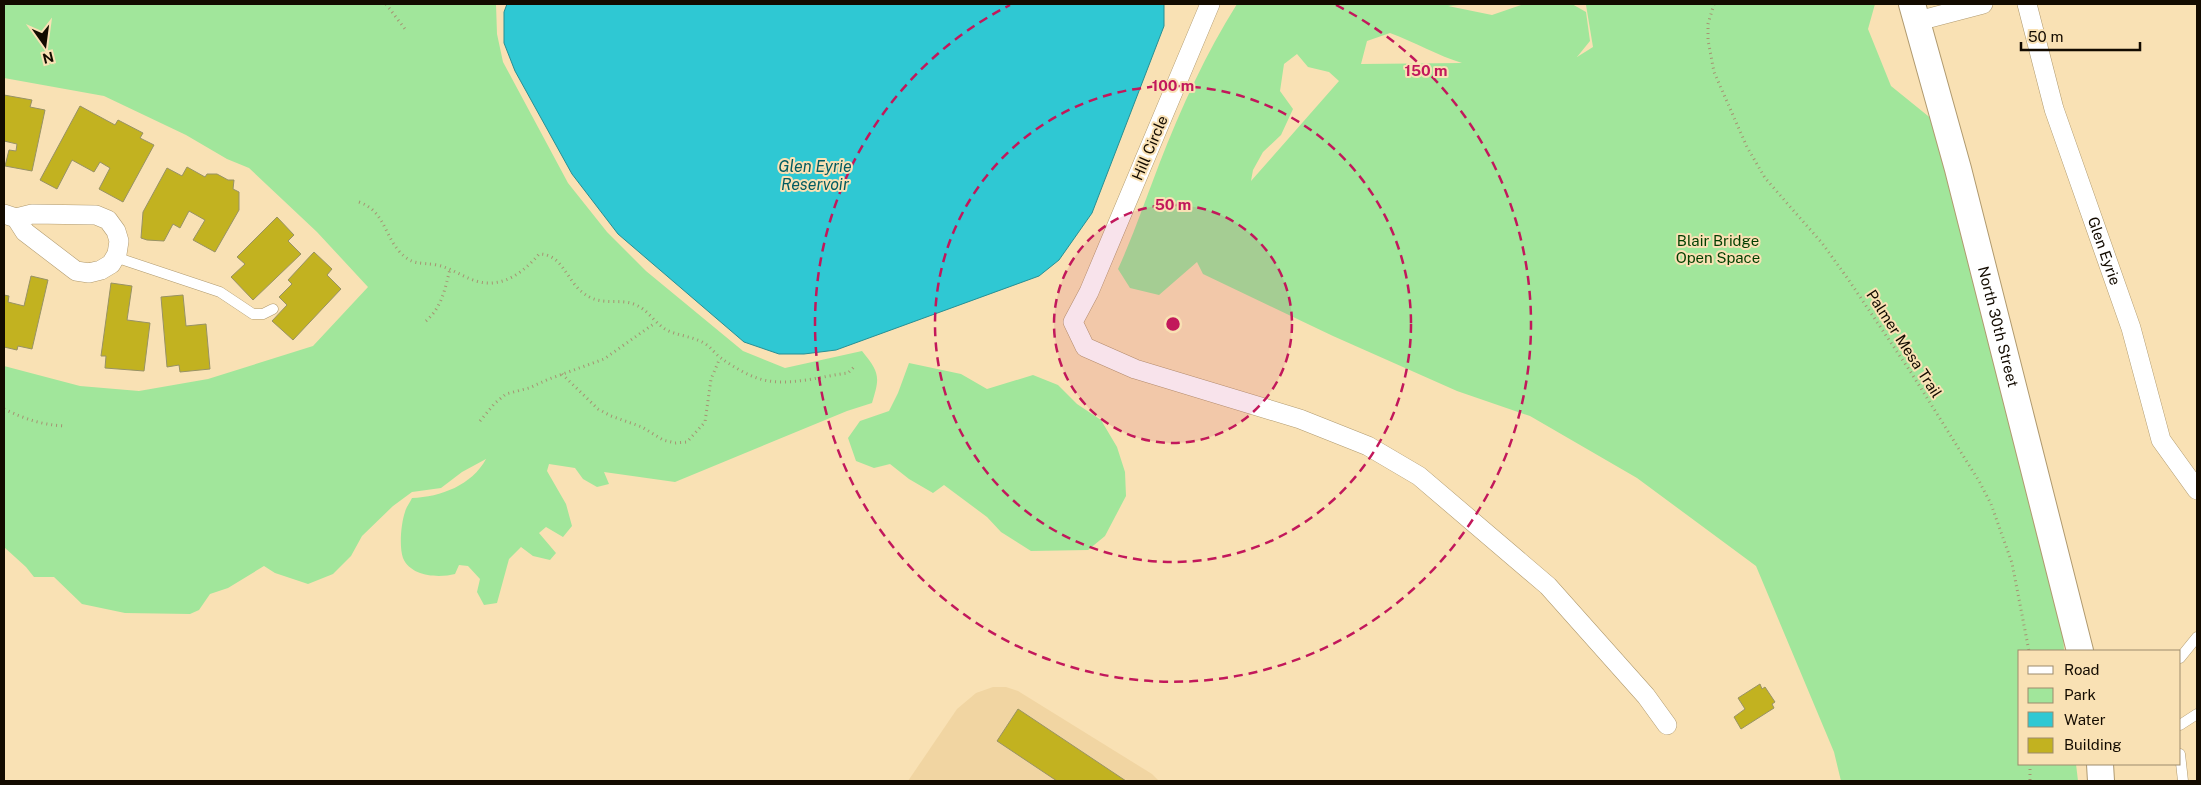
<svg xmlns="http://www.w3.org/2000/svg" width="2201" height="785" font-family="'Public Sans',sans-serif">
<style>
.built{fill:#f1d5a2}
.green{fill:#a1e69b;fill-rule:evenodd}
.water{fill:#2fc8d3;stroke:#278f94}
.building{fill:#c2b220;stroke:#989265}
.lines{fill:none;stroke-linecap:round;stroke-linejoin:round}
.lane-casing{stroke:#b09a6f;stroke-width:11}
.street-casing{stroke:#b09a6f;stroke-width:20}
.secondary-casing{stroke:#b09a6f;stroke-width:28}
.path{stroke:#a59372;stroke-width:3;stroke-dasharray:1 4;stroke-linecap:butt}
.lane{stroke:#fff;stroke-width:10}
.street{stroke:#fff;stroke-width:19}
.secondary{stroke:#fff;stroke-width:26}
.ring{fill:none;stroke:#c2185b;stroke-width:2.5;stroke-dasharray:9 6}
.labels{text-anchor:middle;stroke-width:4;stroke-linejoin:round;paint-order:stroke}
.street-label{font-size:15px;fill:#130b00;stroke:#f9e1b4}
.park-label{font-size:15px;fill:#003e00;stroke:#f9e1b4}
.water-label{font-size:16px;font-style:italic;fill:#025b61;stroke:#f9e1b4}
.centre{fill:#c2185b;stroke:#f9e1b4;stroke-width:2.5}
.ring-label{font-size:15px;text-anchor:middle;font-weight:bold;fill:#c2185b;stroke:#f9e1b4;stroke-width:4;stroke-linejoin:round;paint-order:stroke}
</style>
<rect width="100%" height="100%" fill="#f9e1b4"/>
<polygon class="built" points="993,687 1006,687 1018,691 1152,774 1159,781 908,781 957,709 976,693"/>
<g class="green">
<path d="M4 4H496L497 34 503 62 568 183 607 232 646 271 743 351 785 368 862 351C880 373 880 377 872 403L847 411 675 482 604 472 609 484 597 487 583 479 575 468 549 464 547 471 566 504 572 526 563 537 546 527 539 533 556 553 550 560 533 556 521 547 509 559 497 603 484 605 477 592 480 579 468 566 459 565 455 574C439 578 411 577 403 558 399 547 401 523 405 512 406 507 410 503 412 498 441 497 472 485 486 459L462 472 441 488 412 492 393 506 362 536 351 556 333 574 308 584 275 573 264 566 228 588 210 594 199 610 190 614 125 613 82 604 54 577H34L26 567 4 547V366L80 386 139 391 208 379 313 346 368 287 317 232 249 168 227 159 186 135 104 96 4 78Z"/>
<path d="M1237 4H1469L1448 6 1492 15 1524 4H1572L1586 12 1590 41 1577 57 1593 47 1586 5 1582 4H1875L1868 29 1891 86 1933 120 2063 632 2064 651H2020V764H2076L2078 781H1841L1834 752 1756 566 1637 478 1530 416 1457 391 1333 336 1203 274 1197 262 1159 295 1130 288 1118 269C1134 234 1146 198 1160 162 1181 108 1206 53 1237 4ZM1390 33C1414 42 1439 56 1462 63L1361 64 1367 41ZM1297 54 1308 67 1329 72 1339 81 1251 181 1253 170 1263 152 1281 135 1293 109 1280 91 1284 64Z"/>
<polygon points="909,363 961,374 987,389 1033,375 1058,385 1077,404 1101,420 1117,447 1125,472 1126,496 1105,536 1088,550 1031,551 1001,532 987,517 944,485 933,493 909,479 890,464 874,468 856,461 848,438 860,421 889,411 898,393"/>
</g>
<polygon class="water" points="507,4 1164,4 1164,26 1092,213 1059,260 1039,276 836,350 804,354 779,354 744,342 618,234 572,174 515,71 504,43 504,12"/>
<g class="building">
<polygon points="4,95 32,100 30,107 45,110 32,171 5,166 9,150 16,151 17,144 4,141"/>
<polygon points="80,106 115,125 118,120 143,133 140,138 154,145 123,202 99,189 110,168 100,162 94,172 72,160 57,189 40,180"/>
<polygon points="187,167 205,177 207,174 217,174 228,180 234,180 233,189 239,192 239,210 215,252 193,240 205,220 189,211 180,228 173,224 164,241 147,240 141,238 143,212 167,168 182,176"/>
<polygon points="277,217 294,235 288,241 301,254 253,300 231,277 245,264 237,257"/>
<polygon points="314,252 332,269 327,275 341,289 293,340 272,321 287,305 279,297 292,284 288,280"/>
<polygon points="31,276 48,280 32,349 18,346 17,350 4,347 4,295 9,296 8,302 24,306"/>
<polygon points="111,283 132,286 127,320 150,323 144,371 105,368 106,356 101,356"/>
<polygon points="183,295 186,326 206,324 210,369 180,372 179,365 167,367 161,297"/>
<polygon points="1760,684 1762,689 1765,687 1775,702 1772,704 1774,708 1741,729 1734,717 1745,709 1738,698"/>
<polygon points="1018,709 1126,781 1057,781 997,741"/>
</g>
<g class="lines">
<g class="lane-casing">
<g id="lane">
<polyline points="115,257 220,292 253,314 263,314 273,309"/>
<polyline points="2180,658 2197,637"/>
<polyline points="2180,725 2197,714"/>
<polyline points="2180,754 2183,781"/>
</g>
</g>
<g class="street-casing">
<g id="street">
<polyline points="1210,4 1089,292 1073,322 1085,347 1135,369 1300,419 1368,446 1419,476 1548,586 1646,696 1667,725"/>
<path id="s1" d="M2027 4 2054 109 2131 328 2161 440 2197 490"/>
<polyline points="1918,21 1983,4"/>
<polyline points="4,214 16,218 32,214 96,215 108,220 116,231 119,241 117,254 111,264 101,270 89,273 76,271 25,232 16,218"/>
</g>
</g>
<g class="secondary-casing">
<g id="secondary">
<path id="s2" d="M1912 4 1958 169 2080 651"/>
<polyline points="2100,764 2101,781"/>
</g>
</g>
<g class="path">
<polyline points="386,4 405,29"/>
<polyline points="1714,4 1708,24 1708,40 1714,72 1747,147 1765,178 1822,243 1848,279 1912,374 1979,481 1991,504 2012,563 2029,651"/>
<path d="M359 202C384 211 383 232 399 251 412 266 420 262 437 265 451 268 463 277 476 281 502 289 524 272 539 254 562 254 566 279 582 292 601 308 619 297 636 305 648 310 654 322 665 329 677 336 692 336 704 343 711 347 715 354 721 358 733 367 753 379 769 381 794 385 823 376 848 373L854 367"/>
<path d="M426 321C442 307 445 289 450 269"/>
<polyline points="562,374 598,409 611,416 642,427 663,440 675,443 687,442 705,422 711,379 720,358"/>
<path d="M4 409C25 419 42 425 65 426"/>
<polyline points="480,421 495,403 506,394 529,388 549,379 604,359 655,323"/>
<polyline points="2030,764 2030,781"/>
</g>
<use href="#lane" class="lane"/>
<use href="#street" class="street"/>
<use href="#secondary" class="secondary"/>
</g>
<circle cx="1173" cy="324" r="119" fill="#c2185b" fill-opacity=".12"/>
<g class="ring">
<circle cx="1173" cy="324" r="119"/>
<circle cx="1173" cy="324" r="238"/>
<path d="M1336 5A358 358 0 1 1 1010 5"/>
</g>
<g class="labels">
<g class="street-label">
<text transform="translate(1150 148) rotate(-67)" y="5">Hill Circle</text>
<text dy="5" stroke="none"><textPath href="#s1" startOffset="259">Glen Eyrie</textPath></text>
<text dy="5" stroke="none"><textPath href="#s2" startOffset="334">North 30th Street</textPath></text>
<text transform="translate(1904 344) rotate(57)" y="5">Palmer Mesa Trail</text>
</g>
<g class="park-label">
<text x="1718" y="246">Blair Bridge<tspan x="1718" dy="17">Open Space</tspan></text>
</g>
<g class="water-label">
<text x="815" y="172">Glen Eyrie<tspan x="815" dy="18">Reservoir</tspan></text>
</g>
</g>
<circle cx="1173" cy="324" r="8" class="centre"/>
<g class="ring-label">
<text x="1426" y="76">150 m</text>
<text x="1173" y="91">100 m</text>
<text x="1173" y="210">50 m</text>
</g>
<rect width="2201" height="785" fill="none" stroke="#130b00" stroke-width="10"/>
<rect x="2018" y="650" width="162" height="115" fill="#f9e1b4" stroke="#9d8b6c"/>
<rect x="2028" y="666" width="25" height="8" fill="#ffffff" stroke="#9d8b6c"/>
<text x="2064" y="675" font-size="15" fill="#130b00">Road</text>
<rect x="2028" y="688" width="25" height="15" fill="#a1e69b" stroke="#9d8b6c"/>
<text x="2064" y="700" font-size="15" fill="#130b00">Park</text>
<rect x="2028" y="712" width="25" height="15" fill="#2fc8d3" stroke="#9d8b6c"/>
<text x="2064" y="725" font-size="15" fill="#130b00">Water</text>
<rect x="2028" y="738" width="25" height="15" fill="#c2b220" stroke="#9d8b6c"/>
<text x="2064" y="750" font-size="15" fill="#130b00">Building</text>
<g transform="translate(45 45) rotate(166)" stroke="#f9e1b4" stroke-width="4" paint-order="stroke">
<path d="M0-4L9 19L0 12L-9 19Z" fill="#130b00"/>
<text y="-8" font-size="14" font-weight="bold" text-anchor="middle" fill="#130b00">N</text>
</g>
<path d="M2021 42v8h119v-8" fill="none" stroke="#130b00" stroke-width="2.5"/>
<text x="2028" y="42" font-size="15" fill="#130b00" stroke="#f9e1b4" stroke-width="4" paint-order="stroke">50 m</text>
</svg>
